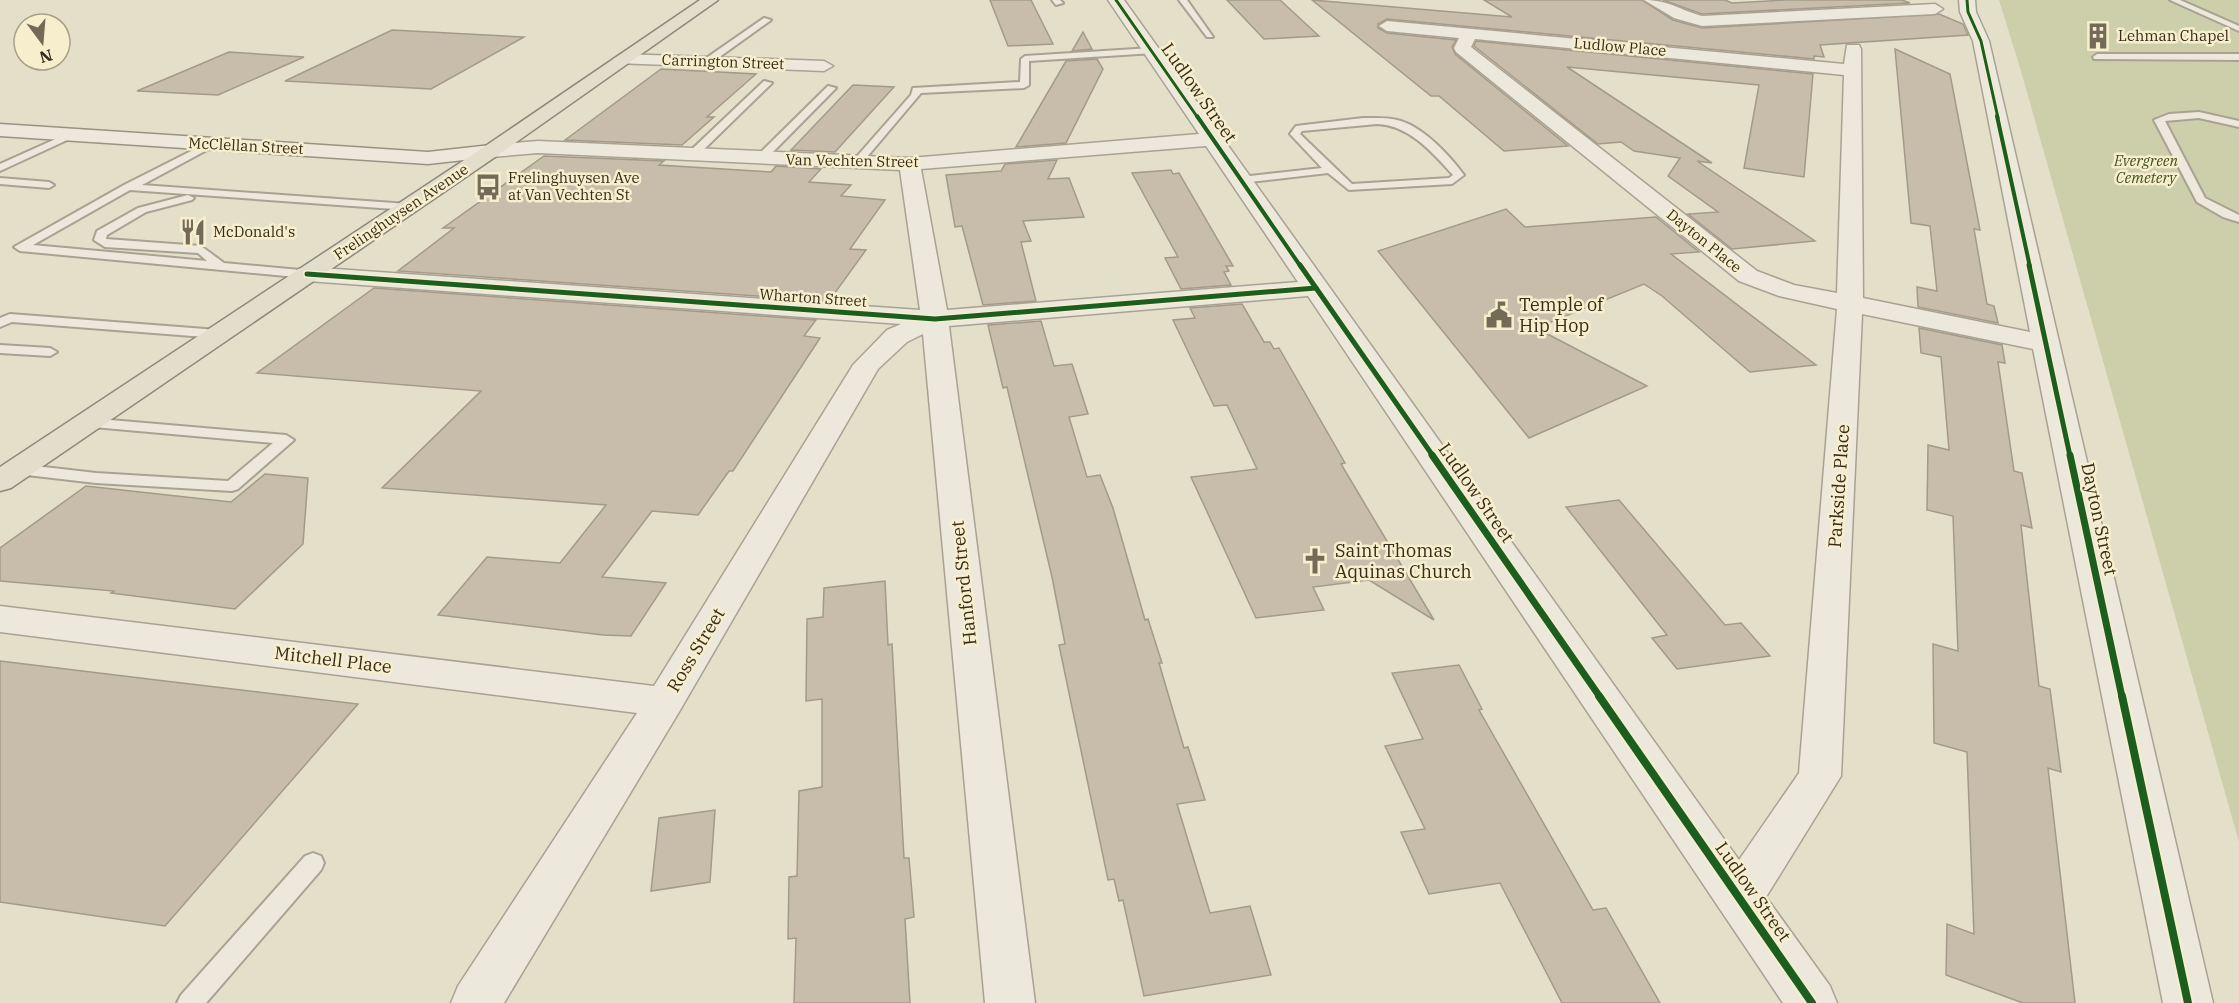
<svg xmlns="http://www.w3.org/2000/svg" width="2239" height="1003" font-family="'IBM Plex Serif',serif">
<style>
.cemetery{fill:#cccfaa}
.building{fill:#c8bcaa;stroke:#a49a89;stroke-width:1.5}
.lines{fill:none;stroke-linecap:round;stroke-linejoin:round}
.lane-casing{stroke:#a9a293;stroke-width:4}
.street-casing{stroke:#a9a293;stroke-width:3}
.secondary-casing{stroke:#989283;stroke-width:3}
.primary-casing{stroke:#8e887a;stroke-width:3}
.lane{fill:#ece8db;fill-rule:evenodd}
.street{fill:#ece8db;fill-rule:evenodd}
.secondary{fill:#ece8db;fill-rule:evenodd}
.primary{fill:#e3decc;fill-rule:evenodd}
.cycleway-far4-casing{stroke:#f7eecd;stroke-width:5}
.cycleway-far3-casing{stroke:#f7eecd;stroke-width:6}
.cycleway-far2-casing{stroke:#f7eecd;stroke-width:8}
.cycleway-far1-casing{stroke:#f7eecd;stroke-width:10}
.cycleway-casing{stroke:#f7eecd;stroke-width:12}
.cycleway-far4{stroke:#1b5e20;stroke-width:3}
.cycleway-far3{stroke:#1b5e20;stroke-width:4}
.cycleway-far2{stroke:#1b5e20;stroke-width:5}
.cycleway-far1{stroke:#1b5e20;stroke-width:7}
.cycleway{stroke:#1b5e20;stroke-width:8}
.labels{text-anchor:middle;stroke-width:5;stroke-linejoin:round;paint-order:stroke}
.far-poi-label{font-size:15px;fill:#372b1b;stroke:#f7eecd;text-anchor:start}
.far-street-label{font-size:15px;fill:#372b1b;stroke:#f7eecd}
.far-park-label{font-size:15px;font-style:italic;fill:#435421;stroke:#f7eecd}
.street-label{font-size:18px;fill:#372b1b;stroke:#f7eecd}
.poi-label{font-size:18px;fill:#372b1b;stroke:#f7eecd;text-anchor:start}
</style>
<rect width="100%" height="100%" fill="#e4dfc9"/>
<polygon class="cemetery" points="1999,0 2239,0 2239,842 2021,71"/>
<g class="building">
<polygon points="990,0 1031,0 1053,44 1008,46"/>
<polygon points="1227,0 1280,0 1319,36 1264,39"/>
<polygon points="1312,0 1512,17 1484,0 1642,0 1673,20 1702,28 1939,14 1963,24 1968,35 1820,45 1824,57 1814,56 1814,59 1387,19 1378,24 1378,28 1387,33 1456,40 1452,47 1455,54 1568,146 1504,151 1439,96 1431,96"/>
<polygon points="1663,0 1725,0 1732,3 1786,0 1902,0 1910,3 1702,14"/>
<polygon points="392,30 524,37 431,89 285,81"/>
<polygon points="1083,32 1092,49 1072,51"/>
<polygon points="1476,41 1813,74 1804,177 1744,168 1759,85 1567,67 1712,163 1697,161 1815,241 1732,249 1688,214 1718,212 1668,176 1680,158 1634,151 1621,142 1598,144 1474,46"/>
<polygon points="1895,49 1950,74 1980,230 1974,229 1987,304 1994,306 1998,323 1918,307 1917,287 1937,291 1930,226 1911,223"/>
<polygon points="229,52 304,57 218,95 137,91"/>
<polygon points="1097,59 1103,69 1066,143 1016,147 1066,61"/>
<polygon points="661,69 756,74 707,117 714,117 682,145 565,140"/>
<polygon points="853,85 894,87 835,152 791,150"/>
<polygon points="544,156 664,161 659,165 771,172 776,166 821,169 809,182 851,185 841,196 885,200 850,249 866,250 829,301 398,271 454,228 443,228"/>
<polygon points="1057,160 1048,179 1069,178 1084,217 1023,221 1031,241 1021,242 1036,301 983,305 962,226 955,227 946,175 1001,171 1005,164"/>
<polygon points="1171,170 1173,174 1179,173 1233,266 1226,266 1229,271 1224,272 1231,285 1181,289 1165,258 1178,257 1132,173"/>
<polygon points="1506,209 1525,227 1656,217 1699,252 1671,254 1816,365 1750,372 1662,296 1644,284 1536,328 1647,386 1529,438 1378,251"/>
<polygon points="374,288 816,320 804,336 820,338 733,471 729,471 698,515 652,511 602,577 666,583 631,636 603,635 438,615 487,557 560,563 606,505 382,488 481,391 257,373"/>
<polygon points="1242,304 1264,342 1270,342 1274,349 1279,348 1345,463 1341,464 1434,620 1369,580 1313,587 1324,610 1256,618 1191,477 1257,469 1227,405 1214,406 1173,320 1195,318 1190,308"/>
<polygon points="1041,321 1054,366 1072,364 1088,414 1069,417 1087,477 1100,475 1113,508 1145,620 1148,619 1162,663 1159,663 1184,748 1188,747 1205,800 1177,804 1210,913 1250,906 1271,975 1144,996 1123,900 1119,901 1114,879 1108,880 1059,645 1065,644 1052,577 1007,387 1003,388 988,325"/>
<polygon points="1919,328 2002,345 2005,363 1998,362 2014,471 2022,473 2032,528 2021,525 2039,686 2050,689 2061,772 2048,768 2075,1003 2023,1003 1946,975 1947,924 1974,934 1967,752 1934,743 1933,644 1958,651 1953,516 1927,510 1928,445 1949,450 1941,357 1921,353"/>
<polygon points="265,474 308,478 303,544 235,609 111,593 114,591 0,581 0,548 86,486 231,502"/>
<polygon points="1619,500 1725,625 1741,623 1770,656 1677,669 1652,638 1667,635 1566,507"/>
<polygon points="885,581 888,645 892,644 904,858 909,858 914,917 905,919 910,1003 794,1003 796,938 788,939 789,877 797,876 799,791 822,787 822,699 806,701 807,619 823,617 824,588"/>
<polygon points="0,661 165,681 358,704 165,926 0,902"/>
<polygon points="1459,665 1482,709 1479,710 1593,910 1606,908 1660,1003 1562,1003 1500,883 1429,894 1401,832 1425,829 1385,746 1423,739 1392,673"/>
<polygon points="715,810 710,882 651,891 659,818"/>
</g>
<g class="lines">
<g class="lane-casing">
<g id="lane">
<polygon points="1052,0 1060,0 1063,3 1056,5"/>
<polygon points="1179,0 1187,0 1213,37 1207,37"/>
<polygon points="2170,0 2180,0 2239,26 2239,31"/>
<polygon points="764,18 771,20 711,63 705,63 705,59"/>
<polygon points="1151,48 1154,53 1029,61 1029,85 1024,88 921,93 861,164 852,162 911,95 913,88 1020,82 1021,59 1025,56"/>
<polygon points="2097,54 2239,54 2239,60 2094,59 2093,57"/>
<polygon points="764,81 772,83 696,157 688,157 688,153"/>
<polygon points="828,86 836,88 765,160 757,160 757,156"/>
<polygon points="2199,112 2239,121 2239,127 2199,118 2165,121 2205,198 2239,215 2239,222 2223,217 2197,202 2154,120 2169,114"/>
<path d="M1363 118C1376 118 1389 117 1401 121 1425 129 1449 155 1464 175L1452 184 1349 190 1328 173 1241 183 1236 180 1241 177 1322 168 1290 134 1296 126ZM1377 124C1409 125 1432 152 1453 175L1449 178 1352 184 1300 134 1302 131Z"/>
<polygon points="69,133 78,135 0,171 0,164"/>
<polygon points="209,142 218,144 142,185 408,204 414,207 408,210 130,190 33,245 207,261 198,253 105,247 94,240 97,231 138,208 188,195 194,198 192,200 146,212 107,235 106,239 201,246 224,263 311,271 313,274 307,278 20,251 14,247 124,185"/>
<polygon points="0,178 49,182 54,185 49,188 0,184"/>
<polygon points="10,314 218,330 225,334 218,338 12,322 0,327 0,318"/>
<polygon points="0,345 50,348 57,352 50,356 0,353"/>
<polygon points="87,418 286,435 294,440 238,489 232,491 96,483 18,474 10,469 18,464 96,473 228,481 273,443 82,426 79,423 82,420"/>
<polygon points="313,853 321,856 324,863 321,870 206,1003 177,1003 181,995 305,856"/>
</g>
</g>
<g class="street-casing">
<g id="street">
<path d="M1108 0H1124L1739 860 1799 773 1837 309 1779 296 1739 281 1456 52 1454 48 1459 38 1387 31 1379 26 1387 21 1844 64 1847 45H1859L1861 49 1863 298 2030 332 1973 41 1960 12 1959 0H1975L1976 12 1989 41 2213 1003H2163L2033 349 1862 314 1841 776 1766 897 1830 986 1837 1003H1783L1308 296 949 326 1035 1003H985L923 334 907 342 878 369 679 712 504 1003H451L458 986 637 713 0 632V606L654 686 853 365 887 330 901 324 307 281 298 279 295 274 298 269 307 267 920 310 900 170 538 153 491 157 484 155 481 151 484 147 491 145 538 141 910 158 1199 134ZM1475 39 1844 75 1837 293 1794 285 1757 271 1471 47ZM1206 146 1298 282 947 310 921 169Z"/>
<path d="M1644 0C1669 0 1680 10 1702 16L1935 4 1943 9 1935 14 1702 26 1674 18Z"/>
<polygon points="622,54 824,61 833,66 824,71 616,63 613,59"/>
</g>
</g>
<g class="secondary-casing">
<polygon id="secondary" points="0,124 428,152 491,145 498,147 501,151 498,155 491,157 428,164 0,136"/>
</g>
<g class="primary-casing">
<polygon id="primary" points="700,0 718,0 498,155 11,488 0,491 0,467 484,147"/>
</g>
<use href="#lane" class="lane"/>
<use href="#street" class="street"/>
<use href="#secondary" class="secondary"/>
<use href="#primary" class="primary"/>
<g class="cycleway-far4-casing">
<g id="cycleway-far4">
<polyline points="1116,0 1198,118"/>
<polyline points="1967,0 1968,12 1981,41 1998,118"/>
</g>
</g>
<g class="cycleway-far3-casing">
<g id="cycleway-far3">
<polyline points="1197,116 1301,267"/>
<polyline points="1997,116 2030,267"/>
</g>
</g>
<g class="cycleway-far2-casing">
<g id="cycleway-far2">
<polyline points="1300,265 1433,456"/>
<polyline points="2029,265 2070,456"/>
<polyline points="307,274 935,319 1316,288"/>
</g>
</g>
<g class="cycleway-far1-casing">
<g id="cycleway-far1">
<polyline points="1432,455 1600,697"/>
<polyline points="2070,455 2122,697"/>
</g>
</g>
<g class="cycleway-casing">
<g id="cycleway">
<polyline points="1599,696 1812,1003"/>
<polyline points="2122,696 2188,1003"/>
</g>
</g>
<use href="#cycleway-far4" class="cycleway-far4"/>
<use href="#cycleway-far3" class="cycleway-far3"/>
<use href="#cycleway-far2" class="cycleway-far2"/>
<use href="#cycleway-far1" class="cycleway-far1"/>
<use href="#cycleway" class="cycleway"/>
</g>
<defs>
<g id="building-bare" transform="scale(2.07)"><path d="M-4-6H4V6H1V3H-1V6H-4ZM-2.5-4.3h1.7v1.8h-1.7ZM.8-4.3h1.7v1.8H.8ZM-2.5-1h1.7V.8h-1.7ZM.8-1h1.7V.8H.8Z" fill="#746a58" stroke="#f7eecd" stroke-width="2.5" paint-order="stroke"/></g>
<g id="bus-bare" transform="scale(2.07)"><path d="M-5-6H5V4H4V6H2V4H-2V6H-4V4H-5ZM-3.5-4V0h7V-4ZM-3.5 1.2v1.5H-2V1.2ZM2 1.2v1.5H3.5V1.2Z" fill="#746a58" stroke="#f7eecd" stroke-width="2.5" paint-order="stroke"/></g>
<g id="restaurant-bare" transform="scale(2.07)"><path d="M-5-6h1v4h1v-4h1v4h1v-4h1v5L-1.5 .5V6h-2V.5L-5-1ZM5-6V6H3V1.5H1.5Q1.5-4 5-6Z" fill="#746a58" stroke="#f7eecd" stroke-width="2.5" paint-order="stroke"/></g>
<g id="civic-bare" transform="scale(2.07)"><path d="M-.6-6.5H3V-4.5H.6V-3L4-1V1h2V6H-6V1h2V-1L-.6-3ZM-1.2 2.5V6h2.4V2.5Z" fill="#746a58" stroke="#f7eecd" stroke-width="2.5" paint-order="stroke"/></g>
<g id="church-bare" transform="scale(2.07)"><path d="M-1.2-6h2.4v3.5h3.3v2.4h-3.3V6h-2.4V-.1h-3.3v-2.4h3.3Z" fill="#746a58" stroke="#f7eecd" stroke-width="2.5" paint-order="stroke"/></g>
</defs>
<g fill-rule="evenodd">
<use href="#building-bare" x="2098" y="36"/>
<use href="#bus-bare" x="488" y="187"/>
<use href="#restaurant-bare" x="193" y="232"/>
<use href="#civic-bare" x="1499" y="315"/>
<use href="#church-bare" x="1315" y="561"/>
</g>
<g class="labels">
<g class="far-poi-label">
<text x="2118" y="41">Lehman Chapel</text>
<text x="508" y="183">Frelinghuysen Ave<tspan x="508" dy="17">at Van Vechten St</tspan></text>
<text x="213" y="237">McDonald's</text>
</g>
<g class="far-street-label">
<text transform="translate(1620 47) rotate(5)" y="5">Ludlow Place</text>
<text transform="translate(723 62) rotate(2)" y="5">Carrington Street</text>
<text transform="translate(246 146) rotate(3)" y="5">McClellan Street</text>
<text transform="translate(852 161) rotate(1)" y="5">Van Vechten Street</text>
<text transform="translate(401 212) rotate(-34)" y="5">Frelinghuysen Avenue</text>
<text transform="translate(1704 241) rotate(39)" y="5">Dayton Place</text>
<text transform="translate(813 298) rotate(4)" y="5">Wharton Street</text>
</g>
<g class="far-park-label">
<text x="2146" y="166">Evergreen<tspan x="2146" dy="17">Cemetery</tspan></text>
</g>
<g class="street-label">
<text transform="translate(1199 93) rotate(55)" y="6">Ludlow Street</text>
<text transform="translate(1839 486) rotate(-86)" y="6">Parkside Place</text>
<text transform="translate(1476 493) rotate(55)" y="6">Ludlow Street</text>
<text transform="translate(2099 519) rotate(78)" y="6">Dayton Street</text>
<text transform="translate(964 583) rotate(-96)" y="6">Hanford Street</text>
<text transform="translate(696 650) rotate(-59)" y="6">Ross Street</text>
<text transform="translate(333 660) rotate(7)" y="6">Mitchell Place</text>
<text transform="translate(1753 892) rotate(55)" y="6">Ludlow Street</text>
</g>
<g class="poi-label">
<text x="1519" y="311">Temple of<tspan x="1519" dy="21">Hip Hop</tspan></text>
<text x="1335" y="557">Saint Thomas<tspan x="1335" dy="21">Aquinas Church</tspan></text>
</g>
</g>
<g transform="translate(42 42) rotate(164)"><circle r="28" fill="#f7eecd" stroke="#aaa086" stroke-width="1.5"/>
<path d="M0-4.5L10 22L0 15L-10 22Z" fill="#746a58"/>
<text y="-9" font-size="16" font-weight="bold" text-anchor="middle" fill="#372b1b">N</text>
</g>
</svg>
